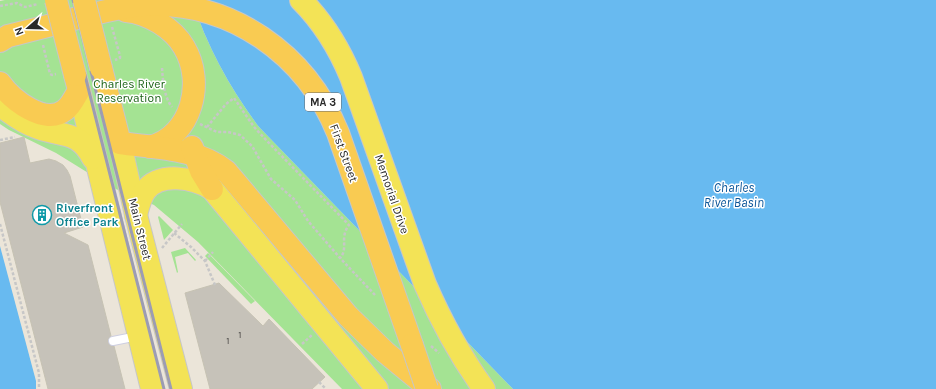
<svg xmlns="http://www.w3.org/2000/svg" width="936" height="389" font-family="Karla,sans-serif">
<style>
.green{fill:#a4e393}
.water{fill:#68baf0}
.building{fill:#c6c2b9;stroke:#c6c2b3}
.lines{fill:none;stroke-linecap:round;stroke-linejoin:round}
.service-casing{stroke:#cecfe1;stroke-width:10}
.primary-casing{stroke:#c7c7c7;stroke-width:24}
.trunk-casing{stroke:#c7c7c7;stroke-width:24}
.path{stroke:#c7c7c7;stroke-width:2.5;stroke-dasharray:3 2;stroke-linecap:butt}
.service{stroke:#fff;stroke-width:8}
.primary{stroke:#f3e356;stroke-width:22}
.trunk{stroke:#f9cb52;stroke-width:22}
.rail{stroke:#9c9cb3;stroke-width:3}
.trunk-bridge-casing{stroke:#c7c7c7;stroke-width:24;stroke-linecap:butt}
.trunk-bridge{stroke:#f9cb52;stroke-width:22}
.labels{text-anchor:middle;stroke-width:3;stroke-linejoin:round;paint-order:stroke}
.number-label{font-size:10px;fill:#504e4c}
.shield{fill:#fff;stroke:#686868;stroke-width:1}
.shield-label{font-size:11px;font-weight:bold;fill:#282828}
.park-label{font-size:12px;fill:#1d6518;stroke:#fff}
.street-label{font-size:12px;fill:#282828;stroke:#fff}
.culture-label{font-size:12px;font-weight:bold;fill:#0d838f;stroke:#fff;text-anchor:start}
.water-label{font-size:13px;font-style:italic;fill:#0a5599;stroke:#fff}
</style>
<rect width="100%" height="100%" fill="#ebe5d9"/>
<g class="green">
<path d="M5 0H192C207 47 230 88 259 127L513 389H342L198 242 154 205 111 187 56 153 9 130 0 124V1Z"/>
<polygon points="159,216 173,230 164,240 158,217"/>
<polygon points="185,248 196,260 195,261 188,253 175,257 178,272 177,273 171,252"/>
<polygon points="208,253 255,301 251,304 205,256"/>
</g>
<g class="water">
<path d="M192 0H936V389H513L259 127C230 88 207 47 192 0Z"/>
<polygon points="0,246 36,381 36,389 0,389"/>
</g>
<g class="building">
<polygon points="24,137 30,163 49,159 56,161 63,165 67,170 70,176 83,227 64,233 88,245 111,336 108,339 108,342 111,346 114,346 125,389 48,389 0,202 0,143"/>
<polygon points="219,283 263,326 269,319 325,377 312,389 210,389 185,293"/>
</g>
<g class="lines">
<g class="service-casing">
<polyline id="service" points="113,341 138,336"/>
</g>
<g class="primary-casing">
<g id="primary">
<path d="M301 0C323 22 339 48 351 77L425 284C441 321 460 356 484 389"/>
<polyline points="79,90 152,389"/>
<path d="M0 105C11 114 24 123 38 128 63 137 78 130 93 158"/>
<polyline points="120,143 136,215 181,389"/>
<path d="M136 215C138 207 140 198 145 191 160 171 194 178 212 189L377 389"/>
</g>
</g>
<g class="trunk-casing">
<g id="trunk">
<path d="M126 11C148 13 173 28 184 47 205 82 192 136 150 147"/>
<path d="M0 41 8 36C32 30 57 24 81 17 102 12 123 6 144 5 231 0 306 54 338 133L412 345"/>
<path d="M101 68 120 143C155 148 197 148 226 171L348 316 385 352 430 389"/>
<path d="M0 83C12 100 45 126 65 110 71 106 75 97 79 90L75 75"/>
<polyline points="192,147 201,171 212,189"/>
</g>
</g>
<g class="path">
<polyline points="0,6 17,3 25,7 38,4"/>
<polyline points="112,27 120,56 120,58 115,60"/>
<polyline points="43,45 50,74 52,75 56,74"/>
<path d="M162 68C163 81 164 97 172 107"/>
<polyline points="200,124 217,132 228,132 240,135 252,146 271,179 295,200 308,221 340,258 375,295"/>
<path d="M207 127 226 104 234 98 254 127 267 141 349 225C339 238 349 248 340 258"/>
<polyline points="0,140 15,137"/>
<polyline points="0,224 39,373 39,389"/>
<polyline points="174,233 191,247 205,261 215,285"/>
<polyline points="162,248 182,224"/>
<polyline points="205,261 213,252"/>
<polyline points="302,344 312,335"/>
<polyline points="431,346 439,353"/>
<polyline points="319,382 326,389"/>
</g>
<use href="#service" class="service"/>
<use href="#primary" class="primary"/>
<use href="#trunk" class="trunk"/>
<g class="rail">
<polyline points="66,0 164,389"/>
<polyline points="73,0 171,389"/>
</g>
<g class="trunk-bridge-casing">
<g id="trunk-bridge">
<polyline points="56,0 75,75"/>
<polyline points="84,0 101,68"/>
<polyline points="412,345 427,389"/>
</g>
</g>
<use href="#trunk-bridge" class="trunk-bridge"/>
</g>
<defs>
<g id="building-ring" transform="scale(1)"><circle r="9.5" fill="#fff" stroke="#0f9aa8" stroke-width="1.5"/><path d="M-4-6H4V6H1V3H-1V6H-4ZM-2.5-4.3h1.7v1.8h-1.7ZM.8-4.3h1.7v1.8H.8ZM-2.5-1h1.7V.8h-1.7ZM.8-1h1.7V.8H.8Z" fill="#0f9aa8"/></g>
</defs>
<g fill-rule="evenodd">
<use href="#building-ring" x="42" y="215"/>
</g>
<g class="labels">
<g class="number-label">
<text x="240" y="338">1</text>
<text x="228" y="344">1</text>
</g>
<rect class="shield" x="305" y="93" width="36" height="18" rx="3"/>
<g class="shield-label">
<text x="323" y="106">MA 3</text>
</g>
<g class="park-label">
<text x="129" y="88">Charles River<tspan x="129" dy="14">Reservation</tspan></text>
</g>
<g class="street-label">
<text transform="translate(344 153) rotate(70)" y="4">First Street</text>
<text transform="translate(392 194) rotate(71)" y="4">Memorial Drive</text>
<text transform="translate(140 229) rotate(76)" y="4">Main Street</text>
</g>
<g class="culture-label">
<text x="56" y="212">Riverfront<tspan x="56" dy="14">Office Park</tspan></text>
</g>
<g class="water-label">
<text x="734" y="192">Charles<tspan x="734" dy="15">River Basin</tspan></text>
</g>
</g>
<g transform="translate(28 28) rotate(250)" stroke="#ffffff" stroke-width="3" paint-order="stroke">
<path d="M0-3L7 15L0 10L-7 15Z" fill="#282828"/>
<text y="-6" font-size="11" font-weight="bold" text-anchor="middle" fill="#282828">N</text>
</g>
</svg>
